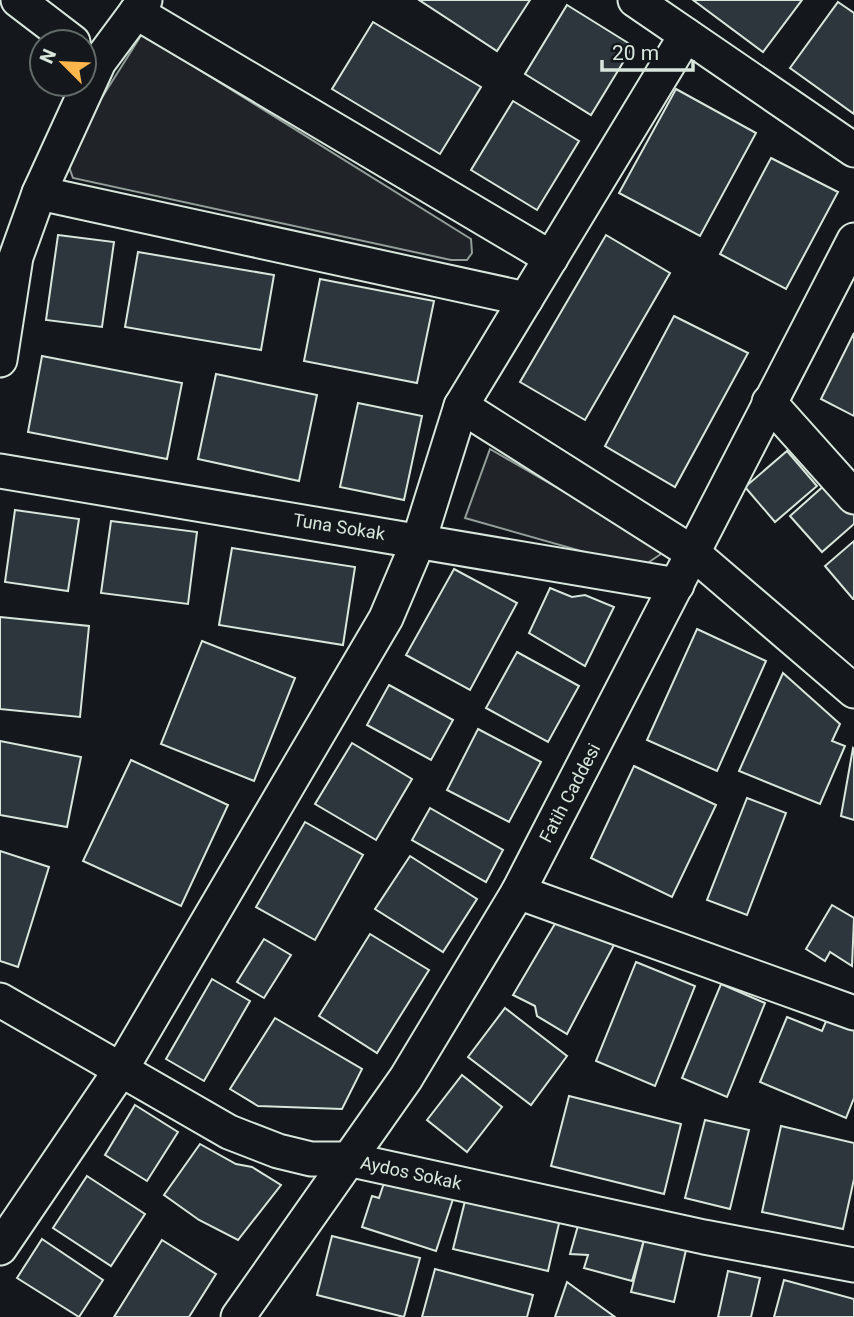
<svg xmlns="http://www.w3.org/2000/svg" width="854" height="1317" font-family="Roboto,sans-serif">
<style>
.green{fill:#202428;stroke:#939e99;stroke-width:2}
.building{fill:#2c363c;stroke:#d8e6dc;stroke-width:2}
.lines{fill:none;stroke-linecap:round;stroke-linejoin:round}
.minor-casing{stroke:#d8e6dc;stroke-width:37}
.minor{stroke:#14181c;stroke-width:33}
.labels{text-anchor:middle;stroke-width:5;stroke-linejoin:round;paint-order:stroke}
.street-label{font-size:18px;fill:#d8e6dc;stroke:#14181c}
</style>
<rect width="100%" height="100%" fill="#14181c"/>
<g class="green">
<polygon points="142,34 471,239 472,253 467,260 451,260 73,178 65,156"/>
<polygon points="490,449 657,545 661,554 646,564 634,566 465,518"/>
</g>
<g class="building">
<polygon points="419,0 530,0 497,51"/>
<polygon points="693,0 802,0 763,52"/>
<polygon points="838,2 854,13 854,114 790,68"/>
<polygon points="567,5 633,46 591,115 525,74"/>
<polygon points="373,22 481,87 440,154 332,89"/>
<polygon points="676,89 756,133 700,236 619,193"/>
<polygon points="513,101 579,141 537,210 471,170"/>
<polygon points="771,158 838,192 786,289 720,254"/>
<polygon points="58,235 114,242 102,327 46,320"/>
<polygon points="606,235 670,273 585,420 520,382"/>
<polygon points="138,252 274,275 261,350 125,327"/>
<polygon points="320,279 434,301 417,383 304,361"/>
<polygon points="674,316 748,353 675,487 605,446"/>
<polygon points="854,333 854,416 821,399"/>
<polygon points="42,356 182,383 167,459 28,432"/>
<polygon points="216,374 317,395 299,481 198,459"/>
<polygon points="358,403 422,416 404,500 340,487"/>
<polygon points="787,451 817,486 775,522 745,487"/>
<polygon points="827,483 854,513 854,524 822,552 790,516"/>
<polygon points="15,510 79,519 68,591 5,582"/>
<polygon points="111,521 197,532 188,604 101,593"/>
<polygon points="854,541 854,599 853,599 825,566"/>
<polygon points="232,548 355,567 343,645 219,625"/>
<polygon points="454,569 517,603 470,690 406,655"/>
<polygon points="550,588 572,597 585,595 614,607 585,666 529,633"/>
<polygon points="0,617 89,626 80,717 0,709"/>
<polygon points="697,629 766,661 717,771 647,740"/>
<polygon points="202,641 295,678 254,781 161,744"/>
<polygon points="517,652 579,686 548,742 486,708"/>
<polygon points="783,673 840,724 832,741 845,746 820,804 739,771"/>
<polygon points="389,685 453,720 431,760 367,725"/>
<polygon points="478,729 541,762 509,822 447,790"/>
<polygon points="0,741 81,757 67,827 0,815"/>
<polygon points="352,743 412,779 376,840 315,804"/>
<polygon points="853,748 854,749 854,820 841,816"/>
<polygon points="131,760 228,805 181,906 83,861"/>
<polygon points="634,766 716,805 672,897 591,858"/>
<polygon points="747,798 786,813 747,915 707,900"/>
<polygon points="430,808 503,850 486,882 412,840"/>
<polygon points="305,822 363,855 315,940 256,907"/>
<polygon points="0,851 49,867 18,967 0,961"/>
<polygon points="410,856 477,899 443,952 375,909"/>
<polygon points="832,905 854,918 852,966 830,952 825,961 806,949"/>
<polygon points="556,922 614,945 567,1034 537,1016 535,1006 513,995"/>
<polygon points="370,934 429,970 377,1053 319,1016"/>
<polygon points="264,939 291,955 264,998 237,982"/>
<polygon points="636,962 695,986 655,1086 596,1061"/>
<polygon points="212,979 250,1001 204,1081 166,1059"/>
<polygon points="721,984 765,1003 727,1097 682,1078"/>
<polygon points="505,1008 567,1056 531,1105 468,1057"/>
<polygon points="787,1017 822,1031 827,1019 854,1030 854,1098 846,1118 760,1082"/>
<polygon points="275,1018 362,1069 342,1109 258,1106 230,1089"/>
<polygon points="462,1075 502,1107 467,1152 427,1120"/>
<polygon points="569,1096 681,1124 664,1194 551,1166"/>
<polygon points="135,1105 178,1132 147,1181 105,1155"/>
<polygon points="705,1120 749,1130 730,1209 685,1198"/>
<polygon points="781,1126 854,1143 854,1179 843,1229 762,1212"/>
<polygon points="200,1144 236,1164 252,1167 281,1185 238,1240 199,1220 164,1195"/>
<polygon points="387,1174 454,1196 436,1251 362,1227 372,1196 379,1198"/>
<polygon points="87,1176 145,1214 111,1266 53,1228"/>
<polygon points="466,1197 560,1219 548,1271 453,1249"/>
<polygon points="579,1222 644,1240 632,1281 584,1268 588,1255 570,1254"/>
<polygon points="332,1236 420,1258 404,1317 317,1295"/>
<polygon points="42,1239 103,1280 79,1317 17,1278"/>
<polygon points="162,1240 216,1274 189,1317 114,1317"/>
<polygon points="644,1240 686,1250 674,1302 631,1292"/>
<polygon points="435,1269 533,1295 527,1317 422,1317"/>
<polygon points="728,1271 760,1278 751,1317 718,1317"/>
<polygon points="784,1280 854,1299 854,1317 774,1317"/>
<polygon points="567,1282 615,1317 555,1317"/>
</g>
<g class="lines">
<g class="minor-casing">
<g id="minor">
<polyline points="18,0 73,42"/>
<polyline points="635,0 854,150"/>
<polyline points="136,12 551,258"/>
<polyline points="39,193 526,299"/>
<polyline points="0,360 16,257 39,193 99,62 145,0"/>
<polyline points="769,402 854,497"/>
<polyline points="461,406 693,553 854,691"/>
<polyline points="0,471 677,585"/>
<polyline points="518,892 854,1013"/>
<polyline points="0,1000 229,1132 278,1151 311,1159 347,1159 704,1237 854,1265"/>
<polyline points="0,1248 120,1071 386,618 419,540 461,406 686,35"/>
<polyline points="238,1317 406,1078 518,892 854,240"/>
</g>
</g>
<use href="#minor" class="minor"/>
</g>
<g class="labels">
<g class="street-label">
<text transform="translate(339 527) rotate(9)" y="6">Tuna Sokak</text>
<text transform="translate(570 793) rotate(-62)" y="6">Fatih Caddesi</text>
<text transform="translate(411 1173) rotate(12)" y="6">Aydos Sokak</text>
</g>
</g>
<g transform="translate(63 63) rotate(294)"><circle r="33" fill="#14181c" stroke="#626a69" stroke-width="2"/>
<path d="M0-5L12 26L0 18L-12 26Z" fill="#ffb74d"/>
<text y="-10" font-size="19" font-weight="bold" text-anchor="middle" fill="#d8e6dc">N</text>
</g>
<path d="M602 60v10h91v-10" fill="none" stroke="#d8e6dc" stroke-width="3.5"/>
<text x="612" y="60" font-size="21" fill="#d8e6dc" stroke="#14181c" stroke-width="5" paint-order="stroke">20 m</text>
</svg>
